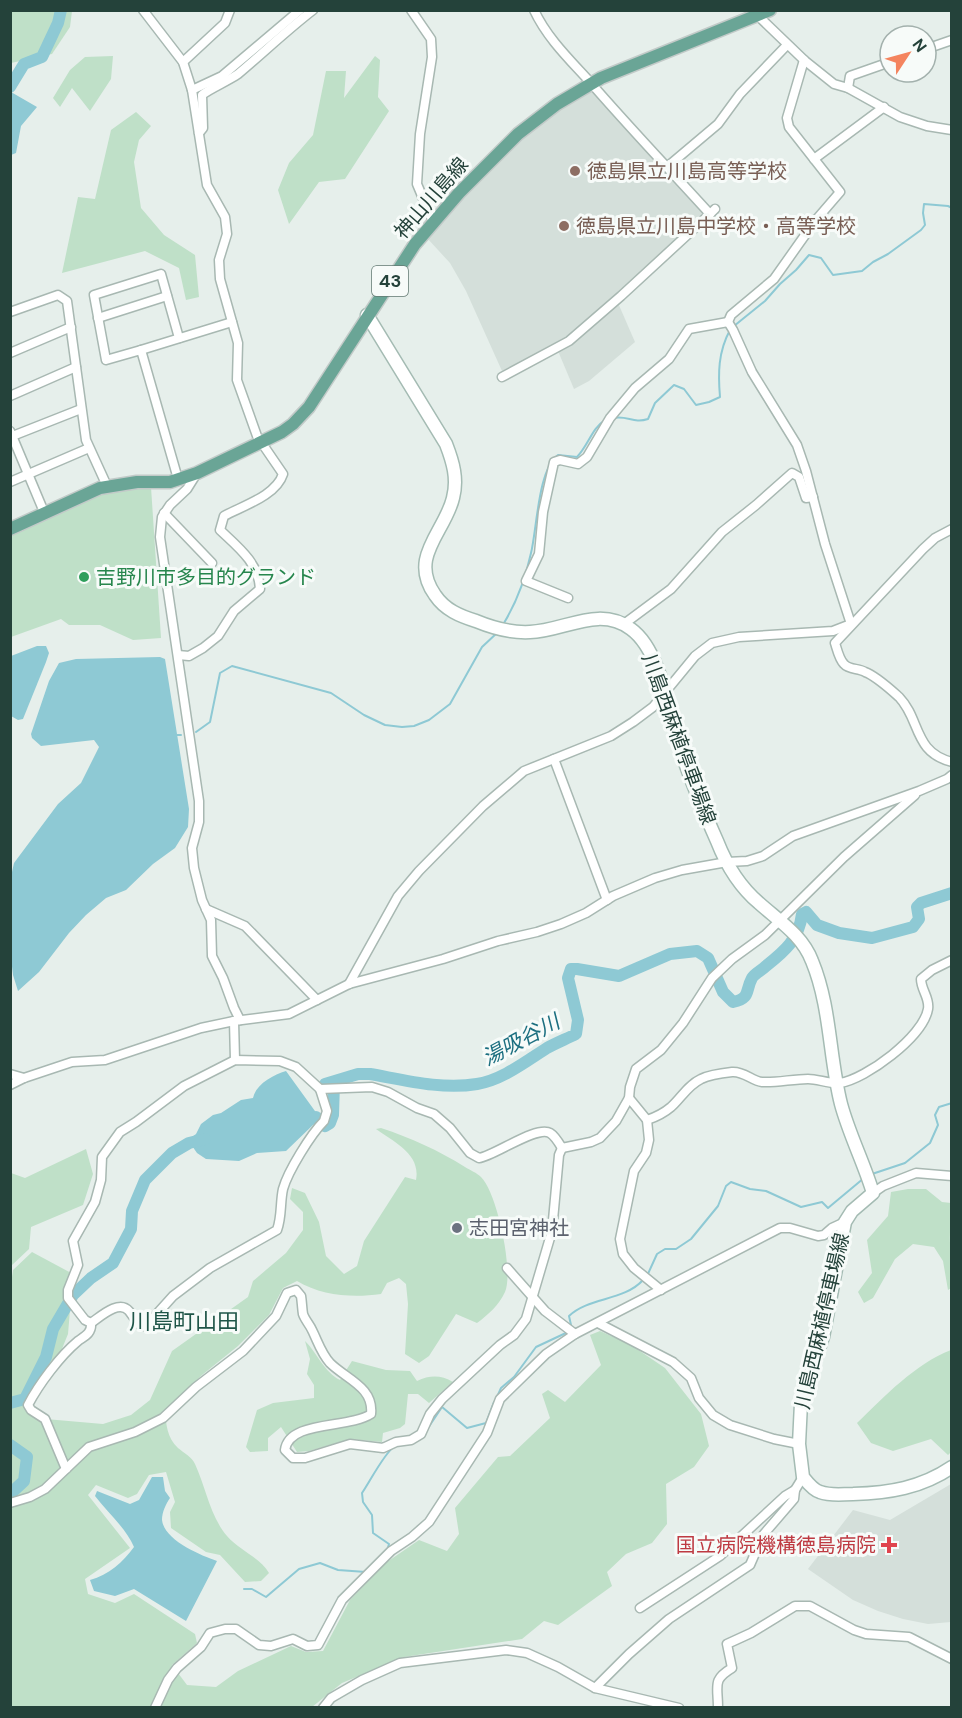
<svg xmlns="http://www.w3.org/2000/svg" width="962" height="1718" font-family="'DM Sans','Noto Sans JP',sans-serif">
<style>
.built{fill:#d4dfda}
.green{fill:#bfe0c8}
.water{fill:#8ec9d4}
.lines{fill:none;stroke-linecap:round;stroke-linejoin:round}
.stream{stroke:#8ec9d4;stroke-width:2}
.river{stroke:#8ec9d4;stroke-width:12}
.minor-casing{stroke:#a8b8b2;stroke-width:11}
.secondary-casing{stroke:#a4bbb3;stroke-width:15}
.primary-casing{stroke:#c2cac8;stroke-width:15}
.minor{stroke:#fff;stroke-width:8}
.secondary{stroke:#fff;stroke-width:12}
.primary{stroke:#6aa596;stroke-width:12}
.education-dot{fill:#8d6e63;stroke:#f7fbf9;stroke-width:2}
.leisure-dot{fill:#2e9e5b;stroke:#f7fbf9;stroke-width:2}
.worship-dot{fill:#6b7280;stroke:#f7fbf9;stroke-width:2}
.health-dot{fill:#e0444e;stroke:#f7fbf9;stroke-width:2}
.labels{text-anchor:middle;stroke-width:6;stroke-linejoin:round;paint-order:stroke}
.shield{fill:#f7fbf9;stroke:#637a73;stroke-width:1.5}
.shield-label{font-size:18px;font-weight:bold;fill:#24423a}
.education-label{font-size:20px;fill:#785e54;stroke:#f7fbf9;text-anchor:start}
.street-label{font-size:20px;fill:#24423a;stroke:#f7fbf9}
.leisure-label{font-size:20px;fill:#27864d;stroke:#f7fbf9;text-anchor:start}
.worship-label{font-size:20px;fill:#5b616d;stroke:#f7fbf9;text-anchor:start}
.health-label{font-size:20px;fill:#be3a42;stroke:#f7fbf9;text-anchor:end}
.water-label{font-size:21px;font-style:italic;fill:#1c6f80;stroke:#f7fbf9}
.quarter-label{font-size:22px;fill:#1f5548;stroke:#f7fbf9}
</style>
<rect width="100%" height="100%" fill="#e6efeb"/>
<g class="built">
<polygon points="590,89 703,210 704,215 566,339 502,371 466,291 450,263 427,238 501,156 545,118"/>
<polygon points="618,303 635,342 589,381 574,389 558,351"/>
<polygon points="951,1484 951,1622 928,1624 903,1619 878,1611 853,1600 808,1569 853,1510 890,1520"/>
</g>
<g class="green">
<polygon points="10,11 72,11 70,27 52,54 11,63"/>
<polygon points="113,56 111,79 90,111 72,88 60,107 53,98 70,70 85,57"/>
<polygon points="375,56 380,60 378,97 389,111 345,179 319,182 289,224 278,190 289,163 313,135 326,71 346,71 344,98"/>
<polygon points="136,112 151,126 139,140 134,162 141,208 164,235 195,255 199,297 186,300 179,268 145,251 62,273 78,197 95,199 111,130"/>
<polygon points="151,487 161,638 133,640 100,625 69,625 61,619 11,637 11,536 98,494 125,488"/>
<path d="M381 1128C411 1138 438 1150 465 1167 470 1170 477 1173 481 1177 497 1192 514 1272 505 1292 499 1305 488 1315 477 1323L456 1314 429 1356 419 1363 405 1354 408 1304 406 1284 399 1278 387 1283 381 1294C353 1298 322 1296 297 1281L283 1288 269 1315 238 1346 202 1375 165 1410C166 1424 167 1438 178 1448 184 1453 192 1457 195 1464 206 1488 210 1516 227 1536 240 1551 261 1558 269 1573L261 1581 245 1582 220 1555 206 1552 171 1528 170 1512 175 1502 166 1472 149 1475 137 1494 128 1498 96 1485 88 1495 130 1548 85 1579 88 1594 115 1603 134 1594 195 1634 197 1643 172 1665 187 1685 216 1687 238 1671 291 1646 306 1652 323 1651 350 1600 387 1562 419 1540 447 1551 459 1534 455 1508 498 1457 510 1456 550 1418 542 1394 548 1390 565 1402 601 1365 590 1335 600 1331 631 1345 665 1368 701 1414 709 1446 694 1467 666 1484 667 1524 652 1543 626 1554 607 1572 612 1586 558 1625 544 1621 522 1639 404 1657 342 1683 312 1707 11 1708 10 1291 13 1270 32 1252 73 1274 68 1334 53 1371 22 1402 34 1418 103 1424 131 1415 150 1400 172 1351 248 1297 253 1281 286 1253 303 1230V1212L290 1199 292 1188 305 1193 319 1222 326 1256 344 1274 357 1266 364 1241 405 1177 416 1180C421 1154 394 1142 376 1129Z"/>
<polygon points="86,1149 93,1174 83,1205 31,1227 29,1249 11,1266 11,1173 25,1178"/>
<path d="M908 1189H926L942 1202 951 1203C952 1216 948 1239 951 1249V1288L948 1290 943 1261 934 1247 913 1244 895 1259 873 1298 864 1303 858 1292 872 1273 867 1240 888 1216 891 1192Z"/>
<path d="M305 1341C318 1354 324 1372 340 1380L352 1361 386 1370 410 1371 417 1381C430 1375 441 1375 453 1382L429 1403 418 1394H408L405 1424 400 1428 383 1433 382 1442 350 1439 309 1451 297 1452 281 1427 268 1438V1451L250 1452 246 1447 257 1410 273 1403 314 1398V1385L307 1374 310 1359Z"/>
<path d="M951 1350V1452L948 1455 931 1439 893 1451 871 1443 857 1423C885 1396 915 1364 951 1350Z"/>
</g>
<g class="water">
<polygon points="11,92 37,107 21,126 16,153 11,155"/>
<polygon points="37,646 46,646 49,653 46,662 23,719 18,720 11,716 11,656"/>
<polygon points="160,657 165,659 189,809 188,827 175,848 153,864 126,890 106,898 86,915 69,933 39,972 18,991 13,975 10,950 10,881 14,863 58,804 81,783 99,747 94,740 41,746 32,738 31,734 49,681 59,663 76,659"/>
<path d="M286 1071 320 1118 316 1124 313 1125 286 1151 257 1153 239 1161 206 1159 197 1153 188 1140 196 1134 201 1124 213 1115 221 1113 241 1100 253 1098C256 1084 273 1075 286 1071Z"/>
<path d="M152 1477H163L165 1491 170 1498C166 1504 162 1512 162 1520 164 1540 200 1555 217 1561L186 1621 134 1589 115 1596 94 1591 90 1580C109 1575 123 1562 134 1547 126 1528 107 1512 95 1496L97 1491 130 1504 139 1500Z"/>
</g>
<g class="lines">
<g class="stream">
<polyline points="734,326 765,301 780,284 796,270 809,255 821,258 833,275 862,271 873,262 888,254 921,230 925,225 923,213 924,204 948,206 952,208"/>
<path d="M613 418C628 415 633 424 648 419L655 403 674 385 684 389 696 405 709 402 720 397C718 374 718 352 730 330"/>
<path d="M504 623C516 603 526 576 531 553 537 529 538 469 558 455L577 457C588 446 592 428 605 420"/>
<polyline points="196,732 210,722 220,673 232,666 331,693 364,715 385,725 402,727 414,726 429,720 450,704 482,647 498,632"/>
<polyline points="177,735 181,735"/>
<polyline points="872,1174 905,1163 930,1143 938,1125 935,1115 939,1107 952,1103"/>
<polyline points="647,1276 657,1254 665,1249 676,1249 691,1239 718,1206 726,1186 731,1182 750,1189 766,1191 801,1207 822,1202 828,1208 864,1178"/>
<path d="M571 1325 569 1316C589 1297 624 1301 643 1280"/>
<polyline points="497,1397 501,1388 514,1377 536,1347 568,1332"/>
<polyline points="428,1428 442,1407 467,1428 486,1423 494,1402"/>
<path d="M387 1551 389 1544 373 1533 372 1515 363 1502 362 1493C369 1483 385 1452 394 1447"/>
<polyline points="244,1589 252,1589 266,1597 299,1569 320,1563 338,1570 366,1572"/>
</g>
<g class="river">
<polyline points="10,87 24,64 42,57 58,23 61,10"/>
<path d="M325 1084 358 1074H370C404 1080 442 1090 477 1084 502 1080 525 1062 547 1048 556 1043 566 1039 576 1034L578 1020 568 978 571 969H577L619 976 670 954 697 951 708 958 723 992 733 1002C751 998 745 991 752 978 754 974 762 970 766 966 785 951 799 939 802 914L806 912 817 925 839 933 872 938 913 927 919 919 917 907 921 903 952 893"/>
<polyline points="316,1117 325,1126 330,1123 333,1115 334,1083"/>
<polyline points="10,1403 25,1399 46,1357 53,1329 73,1295 91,1278 113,1263 131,1229 132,1211 145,1180 172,1153 189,1143 205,1139"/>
<polyline points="10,1445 27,1457 24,1481 10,1494"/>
</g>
<g class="minor-casing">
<g id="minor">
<path d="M143 10 183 62 192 90 207 185 225 217 227 234 219 260 220 279 238 343 237 380 257 436 283 474C276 496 242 506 224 516L220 530C238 547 259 563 260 589L234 611 218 636 203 648 189 656 178 655"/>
<polyline points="411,10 431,39 432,57 420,134 417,184 433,222"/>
<path d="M534 10C547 38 570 60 590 82 629 127 670 170 710 214L715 209"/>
<polyline points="752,10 804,60 834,84 848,88 900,117 927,126 952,130"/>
<polyline points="926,49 952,40"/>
<polyline points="183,62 225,23 230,10"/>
<polyline points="848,88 850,76 890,62"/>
<polyline points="192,90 222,76 300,10"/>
<path d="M199 133 203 128 202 95C209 89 228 81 238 74 263 53 287 30 313 10"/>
<polyline points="814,159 884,107"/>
<polyline points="667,167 718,124 740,94 787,45"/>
<polyline points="10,312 58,295 67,301 86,440 107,486"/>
<polyline points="98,318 167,296"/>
<polyline points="728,322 733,330 752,372 797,445 806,471 825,544 851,624"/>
<polyline points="728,322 731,315 774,279 815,221 840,192 789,127 787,118 804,60"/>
<polyline points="141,350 106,360 94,295 161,274 179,338"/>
<polyline points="10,353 71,327"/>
<polyline points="502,377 569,341 621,296 710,214"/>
<polyline points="10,396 76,367"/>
<polyline points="10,431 44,512"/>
<polyline points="10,437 81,409"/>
<polyline points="197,473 187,489 170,505 162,517 160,537 199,801 199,822 192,848 194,868 202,900 211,920 212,956 223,978 234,1008 240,1020"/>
<polyline points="178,479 141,350 232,322"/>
<polyline points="10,482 89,448"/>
<polyline points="164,513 212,563"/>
<path d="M952 529 935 538 923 549 835 643C837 649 839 659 844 664 849 670 859 668 865 672 876 676 890 689 899 697 921 720 913 752 952 762"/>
<polyline points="568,598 526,581 539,554 543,512 554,462 560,460 578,464 587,457 610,418 635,388 669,359 689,329 728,322"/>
<polyline points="624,624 671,589 722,532 756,505 792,473 799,477 806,498 813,497"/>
<polyline points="554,759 607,900"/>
<polyline points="206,909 245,926 317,1000"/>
<polyline points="349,984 398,896 419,871 483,806 524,771 611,736 633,722 653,707 695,656 712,643 739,637 833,631 851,624"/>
<polyline points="234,1021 235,1060"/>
<polyline points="10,1074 24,1078"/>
<polyline points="10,1085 24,1078 72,1062 105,1060 201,1028 234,1021 289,1014 349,984 443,959 498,941 537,932 561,924 586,913 613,896 655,878 682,870 727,862 747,861 763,856 793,836 919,791 947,779 952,775"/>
<path d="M629 1098 647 1120C656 1117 664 1113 671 1107 681 1098 688 1085 701 1079 709 1075 723 1073 732 1072 744 1071 752 1081 762 1082 776 1083 793 1079 808 1079 818 1079 829 1084 840 1083 866 1079 923 1037 928 1009 930 998 921 990 921 979L932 970 952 960"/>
<polyline points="647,1120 649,1140 646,1153 634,1171 620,1239 623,1254 634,1268 661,1290"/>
<polyline points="562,1148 591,1142 600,1138 616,1121 629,1098 630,1087 636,1069 661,1050 683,1023 712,978 732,959 765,935 844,857 915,795"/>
<polyline points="873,1193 883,1186 916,1173 952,1176"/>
<polyline points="507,1268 545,1311 575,1334"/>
<path d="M91 1323C100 1317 119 1299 129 1311 133 1316 136 1322 141 1326H146L173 1296 210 1268 277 1230C282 1217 280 1202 283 1189 288 1171 311 1134 324 1121L327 1111 320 1089"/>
<polyline points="598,1323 673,1362 691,1378 699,1398 713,1415 730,1425 774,1439 799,1444"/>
<path d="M66 1469 45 1419 31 1410 28 1405C39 1384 60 1356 78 1341 85 1336 92 1333 91 1323L85 1320 68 1298V1290L78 1265 73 1241 95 1202 101 1180 102 1157 120 1132 136 1122 184 1086 235 1060 280 1061 296 1067 320 1089 372 1087 388 1092 417 1108 434 1114 450 1128 470 1153 479 1158C494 1156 537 1125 550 1133 555 1136 559 1143 562 1148"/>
<path d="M10 1503 30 1497 45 1489 89 1447 135 1432 163 1418 196 1387 243 1351 276 1316 287 1293 296 1290 301 1296C302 1302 302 1308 303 1314 305 1320 310 1325 312 1330 318 1342 321 1353 330 1363 346 1379 374 1387 371 1414 348 1429 289 1420 285 1450L293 1458H305L350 1444 383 1448 396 1442 411 1440 421 1434 430 1414 442 1399 500 1345 514 1335 526 1319 552 1231 559 1155 562 1148"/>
<polyline points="640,1608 720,1556 785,1496 795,1490"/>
<polyline points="595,1688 629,1654 669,1619 750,1565 763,1535 794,1499 795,1490 803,1477"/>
<polyline points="155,1708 168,1680 177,1668 201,1647 210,1633 225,1629 236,1629 259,1645 271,1646 293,1639 307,1646 318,1645 342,1600 391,1551 412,1537 429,1522 487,1433 500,1399 546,1354 575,1334 780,1228 790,1228 818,1236 824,1235 832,1228 845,1222"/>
<polyline points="323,1708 331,1698 362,1680 400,1663 506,1650 527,1653 558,1667 595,1688 679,1708"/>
<path d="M718 1708C718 1685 712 1680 732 1668L727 1644 751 1633 795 1606H810L854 1630 866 1634 909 1637 952 1659"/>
</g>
</g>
<g class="secondary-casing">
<path id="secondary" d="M367 315 446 444C453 462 458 479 453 498 445 532 408 557 435 595 445 610 460 616 476 621 493 628 512 633 530 632 564 631 599 605 631 629 663 652 670 722 683 757 693 786 705 814 717 841 726 864 740 887 759 903 779 921 802 935 812 961 831 1007 829 1057 841 1104 849 1134 864 1163 873 1193L852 1211 845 1222 823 1337 801 1403 799 1444 803 1477C807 1482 813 1490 820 1492 831 1496 842 1494 853 1494 889 1493 921 1488 952 1467"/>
</g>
<g class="primary-casing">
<polyline id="primary" points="10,529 100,488 137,482 170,482 197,473 282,432 293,424 309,407 415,244 459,193 518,134 557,104 601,78 770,10"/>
</g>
<use href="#minor" class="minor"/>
<use href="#secondary" class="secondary"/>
<use href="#primary" class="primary"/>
</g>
<g class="education-dot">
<circle cx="575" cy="171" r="6"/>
<circle cx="564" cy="226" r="6"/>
</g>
<circle class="leisure-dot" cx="84" cy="577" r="6"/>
<circle class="worship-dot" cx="457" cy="1228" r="6"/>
<path class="health-dot" d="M886 1536h6v6h6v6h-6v6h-6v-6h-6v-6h6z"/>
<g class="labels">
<rect class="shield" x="372" y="266" width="36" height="30" rx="4.5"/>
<g class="shield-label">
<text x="390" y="287">43</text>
</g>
<g class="education-label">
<text x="587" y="178">徳島県立川島高等学校</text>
<text x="576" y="233">徳島県立川島中学校・高等学校</text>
</g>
<g class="street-label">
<text transform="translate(431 198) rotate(-49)" y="7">神山川島線</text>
<text transform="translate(679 739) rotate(70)" y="7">川島西麻植停車場線</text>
<text transform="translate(822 1321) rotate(-77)" y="7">川島西麻植停車場線</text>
</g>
<g class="leisure-label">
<text x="96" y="584">吉野川市多目的グランド</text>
</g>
<g class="worship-label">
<text x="469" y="1235">志田宮神社</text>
</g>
<g class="health-label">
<text x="876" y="1552">国立病院機構徳島病院</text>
</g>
<g class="water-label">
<text transform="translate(521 1040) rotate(-28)" y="7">湯吸谷川</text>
</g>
<g class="quarter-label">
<text x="184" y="1329">川島町山田</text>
</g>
</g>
<rect width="962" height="1718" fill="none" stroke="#24423a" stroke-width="24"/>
<g transform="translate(908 54) rotate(54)"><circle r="28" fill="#f7fbf9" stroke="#a3b1ad" stroke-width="1.5"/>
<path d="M0-4.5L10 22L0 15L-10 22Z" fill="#f4845f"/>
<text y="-9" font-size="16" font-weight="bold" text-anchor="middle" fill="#24423a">N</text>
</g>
</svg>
